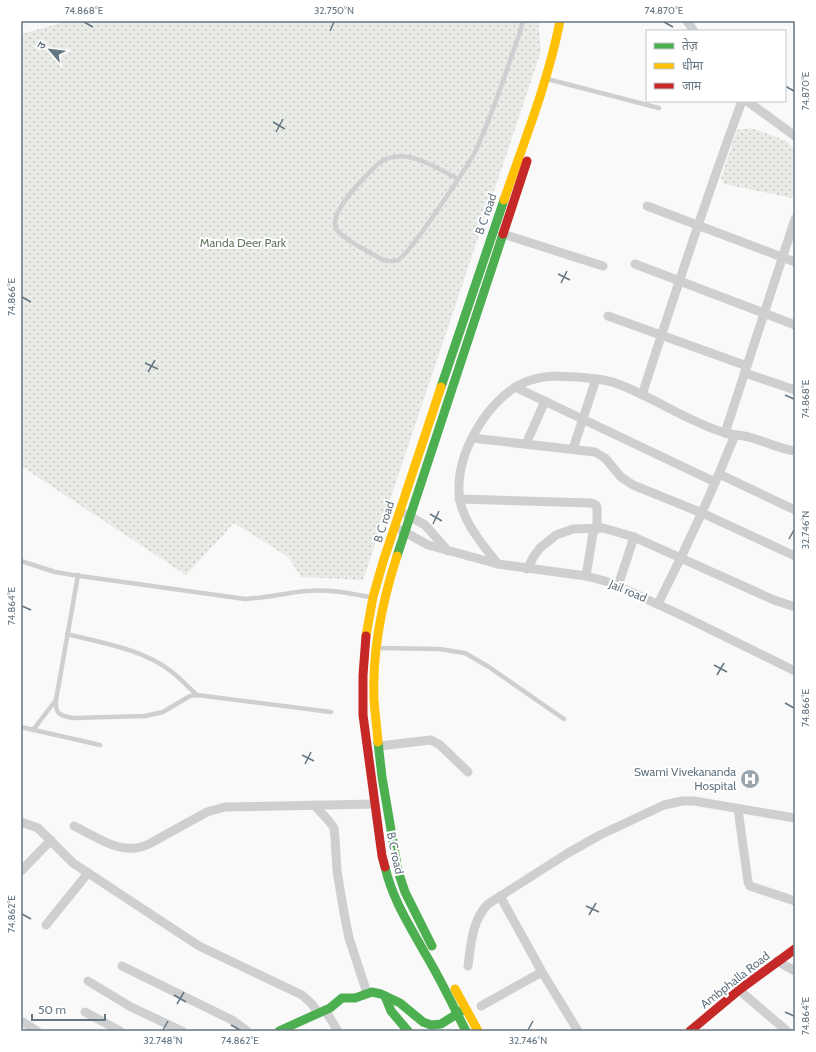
<svg xmlns="http://www.w3.org/2000/svg" width="816" height="1052" font-family="Cabin,'Noto Sans Devanagari',sans-serif">
<style>
.park{fill:url(#park-dots)}
.lines{fill:none;stroke-linecap:round;stroke-linejoin:round}
.lane{stroke:#cecfd0;stroke-width:4.5}
.street{stroke:#cecfd0;stroke-width:9}
.fast{stroke:#4caf50;stroke-width:9}
.slow{stroke:#ffc107;stroke-width:9}
.jam{stroke:#c62828;stroke-width:9}
.ticks{fill:none;stroke:#657683;stroke-width:1.5}
.labels{text-anchor:middle;stroke-width:4;stroke-linejoin:round;paint-order:stroke}
.street-label{font-size:12px;fill:#657683;stroke:#fff}
.park-label{font-size:12px;fill:#687a64;stroke:#fff}
.poi-label{font-size:12px;fill:#657683;stroke:#fff;text-anchor:end}
.neatline{fill:none;stroke:#657683;stroke-width:1.5}
.ticks-label{font-size:10px;text-anchor:middle;fill:#657683}
</style>
<defs>
<pattern id="park-dots" width="8" height="8" patternUnits="userSpaceOnUse"><rect width="8" height="8" fill="#e8ebe6"/><path d="M2 2h.1M6 6h.1" fill="none" stroke="#c0c3c0" stroke-width="1.8" stroke-linecap="round"/></pattern>
</defs>
<rect width="100%" height="100%" fill="#f9f9f9"/>
<g class="park">
<polygon points="68,21 538,21 541,51 363,580 301,577 288,557 234,523 186,575 21,466 21,34"/>
<path d="M751 128C757 130 785 139 789 143 800 153 795 185 792 198L724 184 721 178 737 130Z"/>
</g>
<g class="lines">
<g class="lane">
<polyline points="547,79 659,108"/>
<path d="M458 179C435 167 404 145 379 163 368 174 325 214 337 230 344 240 371 253 383 260 388 261 393 262 398 260 409 255 467 167 475 152 493 114 505 74 519 35L523 21"/>
<path d="M21 561 55 572 73 575 245 599C266 598 285 593 306 591 328 589 349 593 370 597"/>
<path d="M78 575 56 700C55 714 60 716 73 718L145 716 163 712 190 696 197 695 331 712"/>
<path d="M67 634C102 643 143 649 172 672 181 679 189 688 197 695"/>
<polyline points="378,648 439,649 465,653 489,667 564,719"/>
<polyline points="21,727 100,745"/>
<polyline points="33,730 56,700"/>
</g>
<g class="street">
<polyline points="687,21 694,31"/>
<polyline points="747,101 795,136"/>
<polyline points="647,206 795,262"/>
<polyline points="503,234 603,266"/>
<polyline points="635,264 795,325"/>
<polyline points="608,316 747,366"/>
<polyline points="745,373 795,390"/>
<polyline points="515,387 715,482"/>
<path d="M642 395C674 296 706 198 742 101"/>
<polyline points="725,433 795,219"/>
<polyline points="472,438 595,452 605,458 621,477 633,485 702,513 795,556"/>
<polyline points="526,444 545,401"/>
<polyline points="573,449 596,379"/>
<polyline points="719,474 795,510"/>
<polyline points="459,499 591,503 596,505 597,508 597,528 593,533 586,576"/>
<polyline points="406,514 425,525 448,551"/>
<polyline points="401,530 428,545 498,564 586,576 605,581 618,586 681,615 795,671"/>
<path d="M498 564C485 548 470 530 463 511 454 488 461 459 472 438 484 414 505 388 531 380 546 375 561 376 576 377 590 378 605 379 618 384 645 394 670 410 697 422 706 426 715 430 725 433 734 435 743 435 752 438 767 442 779 449 795 451"/>
<polyline points="527,569 534,556 540,548 556,535 573,529 603,528 634,537 774,600 795,607"/>
<polyline points="618,586 634,537"/>
<path d="M658 604C686 549 712 492 735 435"/>
<polyline points="379,746 431,740 440,745 468,772"/>
<polyline points="314,805 329,821 334,828 335,838 337,871 344,913 349,938 367,993"/>
<polyline points="738,809 748,882 750,886 795,901"/>
<polyline points="21,822 38,828 73,863 199,946 302,995 312,1004 318,1013"/>
<path d="M74 826C99 838 122 857 149 844L207 812 225 807 375 804"/>
<polyline points="21,871 51,840"/>
<polyline points="500,896 542,972 578,1031"/>
<polyline points="46,925 88,873"/>
<polyline points="777,961 795,971"/>
<polyline points="122,966 232,1020 247,1031"/>
<path d="M468 966C471 944 472 920 488 904L568 853 600 835 664 805 682 801H694L795 818"/>
<polyline points="88,981 131,1007 182,1031"/>
<polyline points="739,990 787,1031"/>
<polyline points="481,1006 542,972"/>
<polyline points="325,1010 338,1031"/>
<polyline points="85,1012 120,1031"/>
<polyline points="23,1022 37,1031"/>
</g>
<g class="fast">
<polyline points="441,387 504,200"/>
<polyline points="397,556 503,234"/>
<polyline points="378,742 382,777 398,871 405,892 432,946"/>
<path d="M385 867C393 901 410 926 426 955 441 980 453 1006 466 1031"/>
<polyline points="385,996 391,1011 408,1031"/>
<polyline points="279,1031 330,1008 342,998 355,998 372,992 381,994 400,1003 423,1022 431,1025 441,1024 465,1009"/>
</g>
<g class="slow">
<path d="M504 200C524 142 548 82 560 21"/>
<polyline points="366,636 373,597 383,562 441,387"/>
<path d="M378 742C377 728 375 714 374 700 372 651 382 602 397 556"/>
<polyline points="455,989 478,1031"/>
</g>
<g class="jam">
<polyline points="503,234 527,161"/>
<polyline points="366,636 363,675 363,715 382,856 385,867"/>
<polyline points="690,1031 739,990 795,949"/>
</g>
</g>
<path class="ticks" d="M84 22 93 27M664 22 673 27M330 31 334 22M785 86 794 91M273 122 285 129M276 132 283 119M558 274 570 280M561 283 567 271M22 297 31 302M145 363 158 369M148 372 155 360M785 395 794 399M430 514 442 521M433 524 439 511M789 539 794 530M22 606 31 610M714 665 727 672M717 675 724 663M785 703 794 708M302 755 314 761M305 764 311 752M586 906 599 912M22 914 31 919M589 915 596 903M174 995 186 1002M177 1004 184 992M785 1012 794 1016M231 1025 240 1030M163 1030 168 1021M528 1030 533 1021"/>
<defs>
<g id="hospital-disc" transform="scale(1)"><circle r="9.5" fill="#99a4ac" stroke="#fff"/><path d="M-5-5h3v3.5h4V-5h3V5h-3V1.5h-4V5h-3Z" fill="#fff"/></g>
</defs>
<g fill-rule="evenodd">
<use href="#hospital-disc" x="750" y="779"/>
</g>
<g class="labels">
<g class="street-label">
<text transform="translate(486 214) rotate(-71)" y="4">B C road</text>
<text transform="translate(384 522) rotate(-72)" y="4">B C road</text>
<text transform="translate(628 591) rotate(23)" y="4">Jail road</text>
<text transform="translate(395 853) rotate(78)" y="4">B C road</text>
<text transform="translate(735 980) rotate(-38)" y="4">Ambphalla Road</text>
</g>
<g class="park-label">
<text x="243" y="247">Manda Deer Park</text>
</g>
<g class="poi-label">
<text x="736" y="776">Swami Vivekananda<tspan x="736" dy="14">Hospital</tspan></text>
</g>
</g>
<rect width="816" height="1052" fill="none" stroke="#ffffff" stroke-width="44"/>
<rect x="646" y="30" width="140" height="72" fill="#ffffff" stroke="#c1c8cd"/>
<rect x="654" y="43" width="20" height="6" fill="#4caf50" stroke="#c1c8cd"/>
<text x="682" y="50" font-size="12" fill="#657683">तेज़</text>
<rect x="654" y="63" width="20" height="6" fill="#ffc107" stroke="#c1c8cd"/>
<text x="682" y="70" font-size="12" fill="#657683">धीमा</text>
<rect x="654" y="83" width="20" height="6" fill="#c62828" stroke="#c1c8cd"/>
<text x="682" y="90" font-size="12" fill="#657683">जाम</text>
<g transform="translate(50 50) rotate(298)" stroke="#ffffff" stroke-width="3" paint-order="stroke">
<path d="M0-3L7 15L0 10L-7 15Z" fill="#657683"/>
<text y="-6" font-size="11" font-weight="bold" text-anchor="middle" fill="#657683">उ</text>
</g>
<path d="M32 1014v6h73v-6" fill="none" stroke="#657683" stroke-width="2"/>
<text x="38" y="1014" font-size="12" fill="#657683" stroke="#ffffff" stroke-width="3" paint-order="stroke">50 m</text>
<rect x="22" y="22" width="772" height="1008" class="neatline"/>
<g class="ticks-label">
<text x="84" y="14">74.868°E</text>
<text x="334" y="14">32.750°N</text>
<text x="664" y="14">74.870°E</text>
<text transform="translate(805 91) rotate(-90)" y="4">74.870°E</text>
<text transform="translate(11 297) rotate(-90)" y="4">74.866°E</text>
<text transform="translate(805 399) rotate(-90)" y="4">74.868°E</text>
<text transform="translate(805 530) rotate(-90)" y="4">32.746°N</text>
<text transform="translate(11 606) rotate(-90)" y="4">74.864°E</text>
<text transform="translate(805 708) rotate(-90)" y="4">74.866°E</text>
<text transform="translate(11 914) rotate(-90)" y="4">74.862°E</text>
<text transform="translate(805 1016) rotate(-90)" y="4">74.864°E</text>
<text x="163" y="1044">32.748°N</text>
<text x="240" y="1044">74.862°E</text>
<text x="528" y="1044">32.746°N</text>
</g>
</svg>
